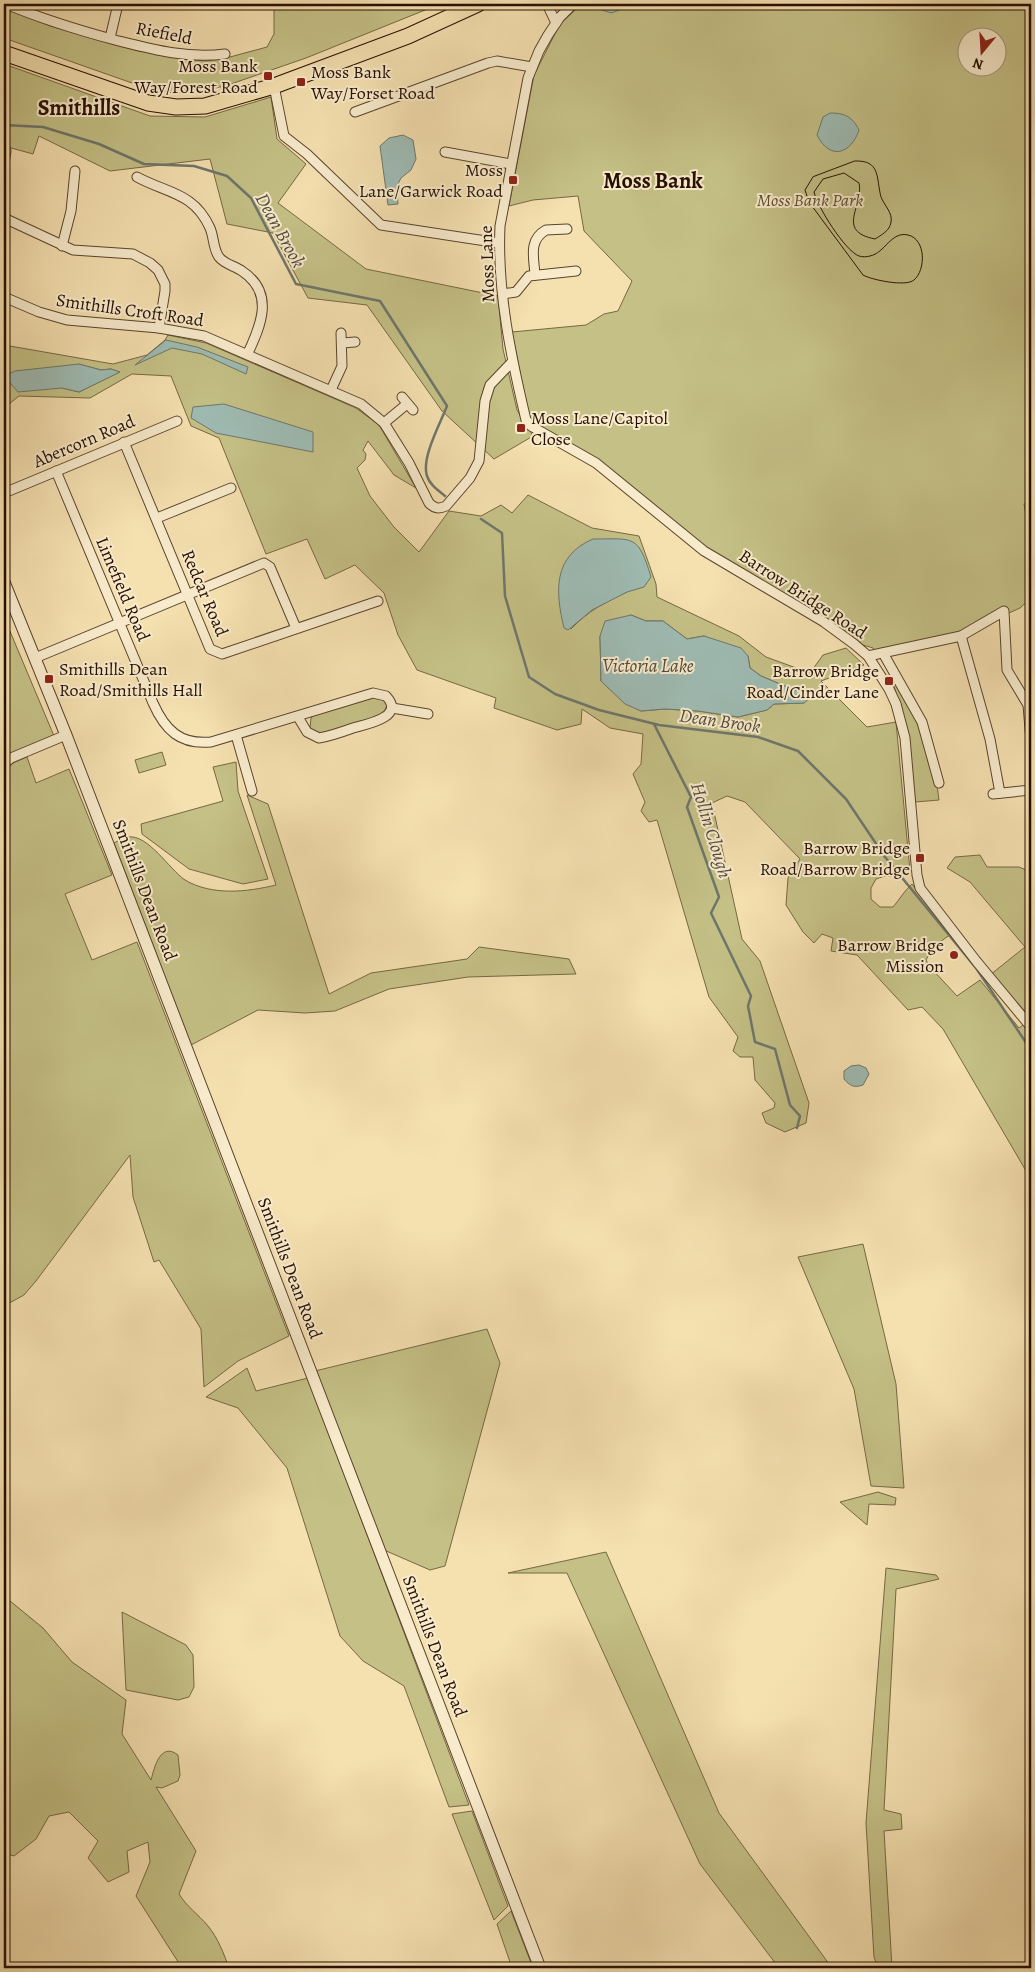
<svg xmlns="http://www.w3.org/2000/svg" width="1035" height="1972" font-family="Alegreya,serif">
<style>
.green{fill:#c4c086;stroke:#766843;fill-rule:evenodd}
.water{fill:#9ebbb3;stroke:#6e766b}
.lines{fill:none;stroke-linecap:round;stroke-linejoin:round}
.stream{stroke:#6e766b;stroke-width:2.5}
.minor-casing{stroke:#5a432c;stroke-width:11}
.tertiary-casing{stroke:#5a432c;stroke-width:13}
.trunk-casing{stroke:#270f00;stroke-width:17}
.minor{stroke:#f8ebcc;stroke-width:9}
.tertiary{stroke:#f8ebcc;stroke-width:11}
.trunk{stroke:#f5e0b0;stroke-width:15}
.tram{stroke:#270f00;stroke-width:1}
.poi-dot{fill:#8f2418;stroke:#f8ebcc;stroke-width:2}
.labels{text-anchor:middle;stroke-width:4;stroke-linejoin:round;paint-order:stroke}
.street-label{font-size:18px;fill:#270f00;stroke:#f8ebcc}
.poi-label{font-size:18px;fill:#270f00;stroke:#f8ebcc;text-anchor:end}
.park-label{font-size:18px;font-style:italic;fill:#5e4d2f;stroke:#f8ebcc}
.water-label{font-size:19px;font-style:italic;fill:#514b3f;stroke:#f8ebcc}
.district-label{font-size:22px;font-weight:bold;fill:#270f00;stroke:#f8ebcc}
</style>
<rect width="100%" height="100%" fill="#f5e0b0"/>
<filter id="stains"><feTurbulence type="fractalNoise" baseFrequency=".004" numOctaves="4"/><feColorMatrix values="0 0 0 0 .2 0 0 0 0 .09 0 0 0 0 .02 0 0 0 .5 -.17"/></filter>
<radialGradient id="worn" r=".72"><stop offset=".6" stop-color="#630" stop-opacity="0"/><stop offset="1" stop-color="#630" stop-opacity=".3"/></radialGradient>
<g class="green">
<polygon points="274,4 440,4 306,58 228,85 198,92 174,93 152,90 4,38 4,8 50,26 139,51 191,60 207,61 230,57 267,47 274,34"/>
<path d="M582 4H1031V502L1024 504 1031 540V598L1020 608 1009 613 1002 608 961 636 876 654 873 648 863 645 833 622 707 549 596 463 531 426 512 332 586 325 604 314 618 311 632 281 584 231 578 196 533 200 509 206 534 75 560 24ZM968 38H998V68H968Z"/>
<polygon points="4,64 150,116 205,117 271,97 277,139 306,164 278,203 366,269 498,296 503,349 517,410 533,436 494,459 442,411 367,305 308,298 273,233 227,224 210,159 110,171 39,136 33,154 4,146"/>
<path d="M168 335 206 343 356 408 379 425 416 488 394 475 368 441 363 450 366 454 365 460 357 468 370 496 394 527 419 552 449 511 481 516 501 505 512 513 528 495 592 528 639 536 656 584 657 597 739 636 766 657 810 673 823 655 846 648 864 665 821 681 867 727 896 722 910 871 897 877 885 876 876 879 871 888V899L880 907H893C900 899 904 891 912 884L951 934 933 947 926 960 931 968 957 996 980 980 1019 1028 1031 1019V1175L1029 1176 943 1029 922 1007 908 1010 857 955 831 951 833 938 822 934 814 943 803 932 786 905 788 878 800 859 745 802 727 796 712 803 742 939 760 961 809 1103 806 1123 785 1132 766 1123 762 1113 774 1108 775 1103 755 1080 753 1057H740L733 1051 738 1037 709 997 657 820 649 822 641 811 645 802 633 774 641 764 643 734 610 728 582 709 581 724 557 730 494 708 496 698 417 670 398 635 384 593 355 565 325 579 307 539 266 554 219 438 191 426 171 376 132 374 90 398 19 396 4 408V345L113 364 147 355 165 340ZM78 364 101 370 111 369 119 372 79 392 62 388ZM627 592C606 601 587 612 571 629L560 611ZM631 615 646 621H663L687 639 704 636 748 656 750 668 761 676 810 697 804 703 774 704 767 710 738 717 698 711 665 709 641 711 613 692 601 681 600 636Z"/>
<polygon points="4,617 54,736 4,757"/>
<polygon points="891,677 916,719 937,785 939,800 915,802 905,721"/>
<polygon points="375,697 382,697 387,705 383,715 320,734 316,734 310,728 311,718 315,714"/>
<polygon points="162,752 166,765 139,773 135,760"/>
<polygon points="27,757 36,783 69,769 112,875 65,894 92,960 137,942 289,1336 238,1361 204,1387 201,1329 159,1260 154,1262 133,1197 130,1155 36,1281 24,1295 4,1306 4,771 13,763"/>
<polygon points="236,762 238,791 268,879 243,884 189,869 142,834 141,824 223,801 213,767"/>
<path d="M247 795 268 804 329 994 371 973 467 959 479 947 569 959 576 974 468 977 389 989 335 1011 305 1013 258 1010 191 1045 114 843C118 841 123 838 128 837 148 834 169 869 185 880 212 896 247 892 276 885Z"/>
<polygon points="980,855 987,867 1019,867 1031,872 1031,1018 990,975 1025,947 970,882 947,868 955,857"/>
<polygon points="863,1244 896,1384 904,1488 871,1486 854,1389 798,1257"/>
<polygon points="487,1329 500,1363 445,1566 430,1570 384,1550 315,1371"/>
<polygon points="247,1368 256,1391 308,1378 469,1805 449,1807 404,1686 363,1661 340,1636 287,1468 238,1408 206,1397"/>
<polygon points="878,1492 896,1498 895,1505 869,1504 867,1525 840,1502"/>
<polygon points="606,1552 719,1813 832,1968 779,1968 700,1864 567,1573 508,1573"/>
<polygon points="886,1568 936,1575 939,1579 896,1589 884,1810 901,1814 902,1829 884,1831 892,1968 878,1968 874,1957 866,1823"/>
<path d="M4 1596 43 1628 72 1662 126 1700 122 1734 151 1780C154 1769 160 1741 178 1755L180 1775 178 1781 162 1788 156 1787 196 1851 179 1894C187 1907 198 1914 208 1926 218 1938 224 1954 229 1968H182L136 1896 150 1862 148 1842 127 1851 129 1872 108 1882 88 1858 98 1841 69 1812 49 1816 36 1839 14 1856 4 1853Z"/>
<polygon points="122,1612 186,1645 193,1655 194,1687 189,1697 178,1700 126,1690"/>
<polygon points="472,1811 508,1906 494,1920 452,1814"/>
<polygon points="511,1911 533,1968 512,1968 497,1924"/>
</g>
<g class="water">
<polygon points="595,4 636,4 611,13 597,8"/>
<path d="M830 113C844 113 852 116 859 130 851 154 830 161 817 135L823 117Z"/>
<polygon points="403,135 413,140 416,159 411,170 401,178 397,186 398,204 388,205 380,146 389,138"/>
<polygon points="166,340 197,347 248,367 246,374 202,354 172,348 135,365"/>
<polygon points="79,364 101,370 111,369 120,372 79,392 62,388 18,392 4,376 15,371"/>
<polygon points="224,404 313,432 313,452 216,433 191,418 193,407"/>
<path d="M593 539C634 539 638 534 651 577L644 587 627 592 592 610 568 630 564 628C555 591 553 556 593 539Z"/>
<polygon points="631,615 646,621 663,621 687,639 704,636 741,648 748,656 750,668 761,676 811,697 804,703 774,704 767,710 738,717 698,711 665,709 641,711 625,704 601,681 600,636 605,621"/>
<path d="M859 1065 866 1068 869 1074 863 1085C854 1088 850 1086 844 1079V1071L851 1066Z"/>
</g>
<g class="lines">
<g class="stream">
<path d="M4 125 43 127 99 144 144 164 194 166 227 176 251 198 296 284 380 301 447 406C440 424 421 458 427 476 430 485 438 490 445 496"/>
<polyline points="481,519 502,533 505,596 529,677 555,694 599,710 659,725 758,737 798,751 846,799 885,857 976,968 1031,1050"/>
<polyline points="654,724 691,797 687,807 719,897 711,913 751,996 748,1006 755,1042 775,1049 790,1105 800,1116 797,1128"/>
</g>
<g class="minor-casing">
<g id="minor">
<path d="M6 4C42 19 78 30 115 40 151 49 187 59 225 54"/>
<polyline points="547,4 556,23"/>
<path d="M573 4 560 17 548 35 539 51 528 78 500 226C497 291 511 357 526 420L531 426 596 463 704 551 824 622 854 644 868 656 889 689 896 704 905 738 917 875 920 888 977 962 1031 1027"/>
<polyline points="110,38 118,4"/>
<polyline points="274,86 284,136 307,154 381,225 499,243"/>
<polyline points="355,112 488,63 497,61 532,67"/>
<polyline points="445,152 511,164"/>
<polyline points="4,163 6,151"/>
<path d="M137 177C166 193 194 192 210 228 214 237 213 249 219 257 224 264 235 266 242 271 275 293 261 325 248 353"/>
<polyline points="4,218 73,250 133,254 150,263 158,270 165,284 165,291 159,328"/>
<polyline points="62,246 71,211 75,171"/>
<path d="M535 275C534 258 528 240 546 230L567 229"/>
<polyline points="503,294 516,292 529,276 576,271"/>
<path d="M4 297 39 312 67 320 159 328 204 336 361 404 384 423 409 463 429 503C435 509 439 509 446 506L470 478 479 461 485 401 490 385 512 362"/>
<polyline points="342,343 355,342"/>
<polyline points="331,390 342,366 341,333"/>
<polyline points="402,397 413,410"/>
<polyline points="384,423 407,404"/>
<polyline points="124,442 210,649 222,654 378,601"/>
<path d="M56 471 153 703C165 730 180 745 211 742L373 693 386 696C406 717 367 724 353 728 342 732 331 736 319 738L307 732 298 717"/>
<polyline points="4,493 177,421"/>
<polyline points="157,518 231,488"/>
<polyline points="961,636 990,739 1000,793"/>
<polyline points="883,653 922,722 939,783"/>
<polyline points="868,656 961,636 1004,611 1007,670 1028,705 1031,741"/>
<polyline points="35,658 264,563 270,567 296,628"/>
<polyline points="392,708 428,714"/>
<polyline points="236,735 252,791"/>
<polyline points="4,764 11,758 66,735"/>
<polyline points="993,794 1031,790"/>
</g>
</g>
<g class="tertiary-casing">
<polyline id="tertiary" points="4,582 66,735 540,1968"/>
</g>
<g class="trunk-casing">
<polyline id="trunk" points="4,53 148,103 176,107 205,106 274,86 408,36 478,4"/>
</g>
<use href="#minor" class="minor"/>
<use href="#tertiary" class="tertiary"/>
<use href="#trunk" class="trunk"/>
<path class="tram" d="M855 161C881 160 876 178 881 197 884 205 893 213 891 222 890 231 881 235 875 239 835 231 864 206 859 183L844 173 823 179 814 192C817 206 845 251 859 256 862 257 867 257 870 256 885 253 891 231 908 235 926 239 926 270 914 280 906 287 872 280 863 275L809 202 805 190 813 177Z"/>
</g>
<g class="poi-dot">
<rect x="263" y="71" width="10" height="10" rx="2.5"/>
<rect x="296" y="77" width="10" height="10" rx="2.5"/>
<rect x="508" y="175" width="10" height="10" rx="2.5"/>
<rect x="516" y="423" width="10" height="10" rx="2.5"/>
<rect x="44" y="674" width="10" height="10" rx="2.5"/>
<rect x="884" y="676" width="10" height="10" rx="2.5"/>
<rect x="915" y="853" width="10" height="10" rx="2.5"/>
<circle cx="954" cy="955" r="5"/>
</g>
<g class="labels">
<g class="street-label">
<text transform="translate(164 33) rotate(11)" y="6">Riefield</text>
<text transform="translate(487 264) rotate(-92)" y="6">Moss Lane</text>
<text transform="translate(130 310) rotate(8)" y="6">Smithills Croft Road</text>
<text transform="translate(84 441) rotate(-23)" y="6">Abercorn Road</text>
<text transform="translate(123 589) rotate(67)" y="6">Limefield Road</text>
<text transform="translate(205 593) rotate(67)" y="6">Redcar Road</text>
<text transform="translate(803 594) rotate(33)" y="6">Barrow Bridge Road</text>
<text transform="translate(145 890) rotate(69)" y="6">Smithills Dean Road</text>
<text transform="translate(290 1268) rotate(69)" y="6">Smithills Dean Road</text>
<text transform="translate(435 1646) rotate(69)" y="6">Smithills Dean Road</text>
</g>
<g class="poi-label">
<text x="258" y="72">Moss Bank<tspan x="258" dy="21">Way/Forest Road</tspan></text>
<text x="311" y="78" text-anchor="start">Moss Bank<tspan x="311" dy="21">Way/Forset Road</tspan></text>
<text x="503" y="176">Moss<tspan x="503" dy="21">Lane/Garwick Road</tspan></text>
<text x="531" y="424" text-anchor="start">Moss Lane/Capitol<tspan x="531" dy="21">Close</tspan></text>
<text x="59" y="675" text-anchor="start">Smithills Dean<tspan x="59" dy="21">Road/Smithills Hall</tspan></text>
<text x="879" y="677">Barrow Bridge<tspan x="879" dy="21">Road/Cinder Lane</tspan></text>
<text x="910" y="854">Barrow Bridge<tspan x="910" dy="21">Road/Barrow Bridge</tspan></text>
<text x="944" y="951">Barrow Bridge<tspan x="944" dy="21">Mission</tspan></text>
</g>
<g class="park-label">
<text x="810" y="206">Moss Bank Park</text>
</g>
<g class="water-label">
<text transform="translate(281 230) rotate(61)" y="7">Dean Brook</text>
<text x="648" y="672">Victoria Lake</text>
<text transform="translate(720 720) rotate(8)" y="7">Dean Brook</text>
<text transform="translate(712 830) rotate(73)" y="7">Hollin Clough</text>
</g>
<g class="district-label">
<text x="79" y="115">Smithills</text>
<text x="653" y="188">Moss Bank</text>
</g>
</g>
<rect width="1035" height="1972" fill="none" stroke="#f5e0b0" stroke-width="20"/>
<rect x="5" y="5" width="1025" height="1962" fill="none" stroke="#270f00" stroke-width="2.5"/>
<rect x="10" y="10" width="1015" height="1952" fill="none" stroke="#270f00"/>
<g transform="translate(982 52) rotate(198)"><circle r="24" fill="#f8ebcc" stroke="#a4937a"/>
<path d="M0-4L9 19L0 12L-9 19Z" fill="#8f2418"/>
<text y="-8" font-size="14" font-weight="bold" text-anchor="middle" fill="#270f00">N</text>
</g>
<rect width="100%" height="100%" filter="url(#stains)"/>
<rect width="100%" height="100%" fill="url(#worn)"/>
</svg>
